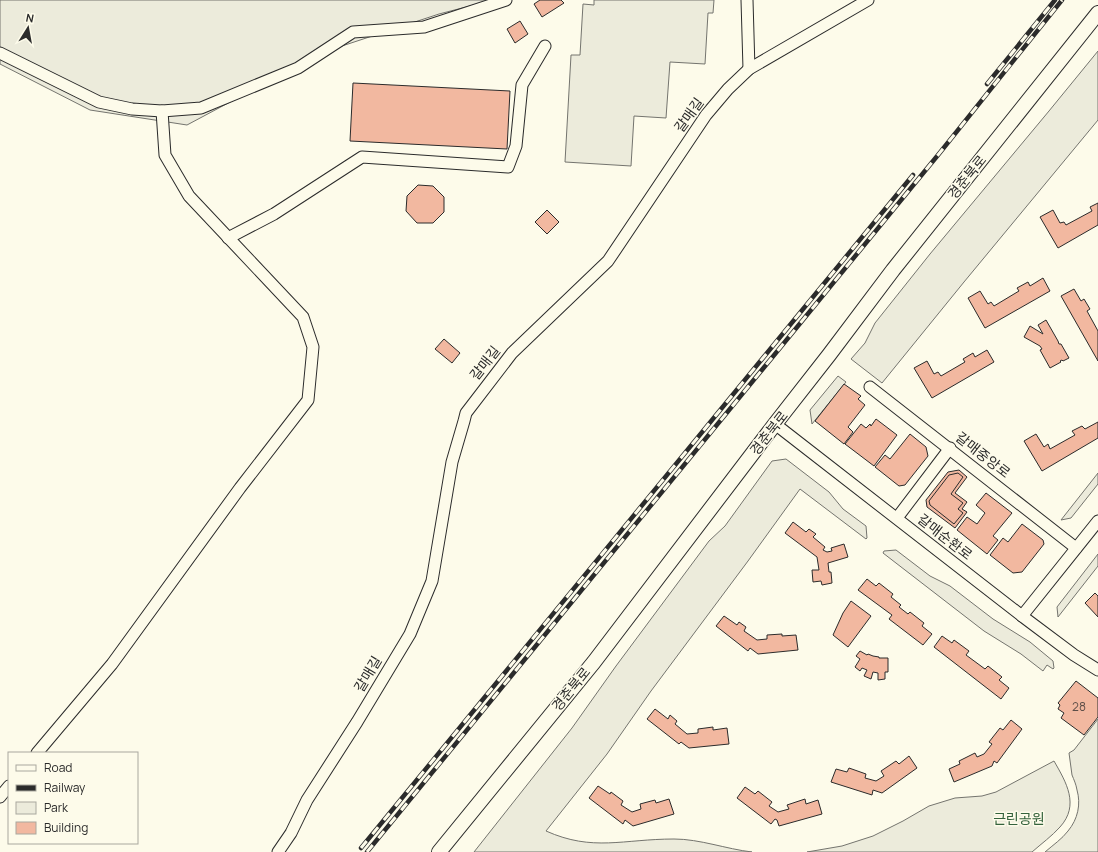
<svg xmlns="http://www.w3.org/2000/svg" width="1098" height="852" font-family="Manrope,'Noto Sans KR',sans-serif">
<style>
.green{fill:#ecebdb;stroke:#74746e}
.building{fill:#f2b8a0;stroke:#2b2b2b}
.lines{fill:none;stroke-linecap:round;stroke-linejoin:round}
.minor-casing{stroke:#2b2b2b;stroke-width:13}
.major-casing{stroke:#2b2b2b;stroke-width:16}
.minor{stroke:#fdfbea;stroke-width:11}
.major{stroke:#fdfbea;stroke-width:14}
.rail-casing{stroke:#2b2b2b;stroke-width:4.5}
.rail{stroke:#fdfbea;stroke-width:3;stroke-dasharray:9;stroke-linecap:butt}
.labels{text-anchor:middle;stroke-width:3;stroke-linejoin:round;paint-order:stroke}
.number-label{font-size:12px;fill:#5d4e48}
.street-label{font-size:14px;fill:#2b2b2b;stroke:#fdfbea}
.park-label{font-size:14px;fill:#34623c;stroke:#fdfbea}
</style>
<rect width="100%" height="100%" fill="#fdfbea"/>
<g class="green">
<polygon points="0,0 493,0 439,14 342,46 292,69 187,125 90,110 0,64"/>
<polygon points="594,0 714,0 713,13 708,13 705,64 670,62 666,118 634,116 631,166 565,162 571,55 580,55 583,4 594,5"/>
<polygon points="1098,51 1098,120 964,282 882,383 851,359 865,343 875,323 930,254 1049,111"/>
<polygon points="838,376 846,382 812,424 810,410"/>
<path d="M786 459 829 492 843 509 866 526 867 538 866 539 800 489 748 561 651 691 607 754 546 831C593 852 623 839 674 839 700 839 726 849 752 852H474L572 728 616 666 709 541 725 526 772 461Z"/>
<polygon points="1098,473 1098,484 1071,518 1061,520"/>
<polygon points="896,550 930,576 950,586 993,619 1030,642 1053,661 1054,668 1053,669 1047,665 1043,671 1021,654 984,631 883,553 884,551"/>
<polygon points="1098,554 1098,566 1058,617 1057,607"/>
<path d="M1098 719V852H1045C1053 845 1062 839 1068 831 1078 819 1081 804 1077 790 1076 784 1074 780 1072 775 1071 768 1070 760 1069 753L1074 750Z"/>
<path d="M1054 761C1066 782 1080 805 1060 827 1052 836 1041 844 1032 852H807L842 846 873 836 903 821 929 806 955 798 982 796 996 792Z"/>
</g>
<g class="building">
<polygon points="540,0 561,0 564,3 542,17 534,4"/>
<polygon points="520,21 528,34 515,43 507,29"/>
<polygon points="353,83 510,91 507,149 350,141"/>
<polygon points="418,185 433,186 444,197 444,212 433,223 417,223 406,211 407,196"/>
<polygon points="1098,203 1098,225 1058,248 1040,217 1053,210 1060,223 1064,222 1066,225 1092,211 1090,207"/>
<polygon points="547,210 559,222 547,234 535,222"/>
<polygon points="1043,278 1050,291 985,328 968,298 980,291 988,304 991,302 994,306 1019,291 1017,288 1028,282 1030,286"/>
<polygon points="1074,289 1081,301 1084,299 1090,309 1087,311 1098,331 1098,361 1061,296"/>
<polygon points="1046,320 1058,341 1059,344 1061,344 1069,358 1063,361 1062,360 1060,361 1061,362 1050,368 1040,350 1042,349 1040,346 1024,337 1030,326 1043,334 1038,325"/>
<polygon points="444,339 460,353 452,363 435,349"/>
<polygon points="987,350 994,362 932,398 914,368 927,361 934,374 938,372 941,376 965,362 963,359 973,353 975,357"/>
<polygon points="844,384 861,396 858,399 865,405 848,427 853,432 844,444 815,421"/>
<polygon points="876,419 897,435 874,466 845,444 861,424 866,428 870,424 871,426"/>
<polygon points="1098,422 1098,438 1042,471 1024,441 1036,434 1044,447 1048,444 1050,449 1075,435 1072,431 1082,426 1085,429"/>
<polygon points="910,434 926,447 928,456 905,485 899,486 875,467 885,455 890,459"/>
<polygon points="959,470 967,477 955,493 967,502 962,509 967,512 955,528 927,507 926,500 948,472"/>
<polygon points="958,473 963,477 951,494 963,503 958,509 963,513 954,524 930,505 929,501 949,475"/>
<polygon points="986,493 1012,513 993,536 998,540 987,554 957,530 967,517 977,524 985,513 976,505"/>
<polygon points="793,522 806,532 809,529 816,534 813,537 825,547 823,550 827,552 832,551 831,548 844,544 848,557 828,563 829,572 831,572 832,583 822,585 821,581 813,582 812,570 819,570 817,557 785,533"/>
<polygon points="1022,524 1043,540 1044,544 1022,572 1013,573 990,555 1003,538 1008,542"/>
<polygon points="867,579 876,586 879,583 893,594 891,597 901,605 899,607 908,614 910,612 924,623 922,626 932,634 923,645 889,619 892,615 858,590"/>
<polygon points="1095,593 1098,596 1098,617 1085,603"/>
<polygon points="851,601 871,616 848,647 833,635 843,613"/>
<polygon points="724,616 737,625 739,622 746,627 744,631 757,640 767,639 767,635 782,634 782,636 796,635 798,650 758,654 750,648 748,651 716,626"/>
<polygon points="942,636 952,643 954,640 969,651 966,655 985,669 988,666 1002,677 999,680 1009,688 1001,699 934,647"/>
<polygon points="860,651 867,655 868,654 873,656 879,657 879,658 888,658 888,672 885,672 885,679 878,680 878,673 873,672 871,679 864,676 867,670 862,668 860,671 855,667 860,659 856,656"/>
<polygon points="1076,681 1098,698 1098,717 1084,735 1061,718 1064,713 1058,709 1060,705 1058,703"/>
<polygon points="655,709 668,719 670,715 677,721 675,724 687,734 698,733 698,729 713,727 713,730 727,728 729,744 689,748 681,742 679,744 647,719"/>
<polygon points="1011,720 1022,729 997,763 994,761 992,766 954,782 949,769 960,764 959,761 975,753 977,757 984,754 992,744 989,742 1000,728 1003,730"/>
<polygon points="909,756 917,768 882,793 873,790 872,795 831,782 836,769 847,772 849,768 866,774 865,778 876,781 884,776 881,771 896,761 899,764"/>
<polygon points="598,786 610,794 611,792 623,801 621,805 632,812 641,809 640,804 655,800 656,803 669,799 674,814 633,826 625,820 623,824 589,798"/>
<polygon points="745,787 755,794 758,791 772,802 769,806 778,812 789,809 787,805 805,799 806,804 818,800 822,814 779,826 777,820 775,819 771,824 737,798"/>
</g>
<g class="lines">
<g class="minor-casing">
<g id="minor">
<polyline points="747,0 749,69"/>
<polyline points="0,53 99,102 132,109 162,111 201,108 298,68 353,32 424,27 506,0"/>
<polyline points="228,238 274,214 362,157 508,167 516,146 522,85 545,46"/>
<polyline points="870,387 1076,548"/>
<polyline points="775,424 1022,616 1074,655 1098,670"/>
<polyline points="897,518 950,448"/>
<polyline points="1022,616 1098,521"/>
<polyline points="37,753 112,664 240,488 308,400 313,347 303,317 189,196 165,155 162,111"/>
<polyline points="0,797 9,786"/>
<polyline points="278,852 291,833 307,800 357,722 410,634 432,581 452,462 464,421 466,413 512,353 608,261 706,115 728,89 749,69 868,0"/>
</g>
</g>
<g class="major-casing">
<polyline id="major" points="439,852 594,662 775,424 829,355 893,270 1098,13"/>
</g>
<use href="#minor" class="minor"/>
<use href="#major" class="major"/>
<g class="rail-casing">
<g id="rail">
<polyline points="987,84 1055,0"/>
<polyline points="361,848 913,175"/>
<polyline points="367,852 938,155 1062,0"/>
</g>
</g>
<use href="#rail" class="rail"/>
</g>
<g class="labels">
<g class="number-label">
<text x="1079" y="711">28</text>
</g>
<g class="street-label">
<text transform="translate(689 115) rotate(-54)" y="5">갈매길</text>
<text transform="translate(967 177) rotate(-51)" y="5">경춘북로</text>
<text transform="translate(485 363) rotate(-52)" y="5">갈매길</text>
<text transform="translate(769 433) rotate(-52)" y="5">경춘북로</text>
<text transform="translate(983 455) rotate(38)" y="5">갈매중앙로</text>
<text transform="translate(945 537) rotate(38)" y="5">갈매순환로</text>
<text transform="translate(368 674) rotate(-59)" y="5">갈매길</text>
<text transform="translate(571 689) rotate(-51)" y="5">경춘북로</text>
</g>
<g class="park-label">
<text x="1019" y="824">근린공원</text>
</g>
</g>
<rect x="8" y="752" width="130" height="92" fill="#fdfbea" stroke="#a9a89e"/>
<rect x="16" y="765" width="20" height="6" fill="#fdfbea" stroke="#a9a89e"/>
<text x="44" y="772" font-size="12" fill="#2b2b2b">Road</text>
<rect x="16" y="785" width="20" height="6" fill="#2b2b2b" stroke="#a9a89e"/>
<text x="44" y="792" font-size="12" fill="#2b2b2b">Railway</text>
<rect x="16" y="802" width="20" height="12" fill="#ecebdb" stroke="#a9a89e"/>
<text x="44" y="812" font-size="12" fill="#2b2b2b">Park</text>
<rect x="16" y="822" width="20" height="12" fill="#f2b8a0" stroke="#a9a89e"/>
<text x="44" y="832" font-size="12" fill="#2b2b2b">Building</text>
<g transform="translate(28 28) rotate(11)" stroke="#fdfbea" stroke-width="3" paint-order="stroke">
<path d="M0-3L7 15L0 10L-7 15Z" fill="#2b2b2b"/>
<text y="-6" font-size="11" font-weight="bold" text-anchor="middle" fill="#2b2b2b">N</text>
</g>
</svg>
